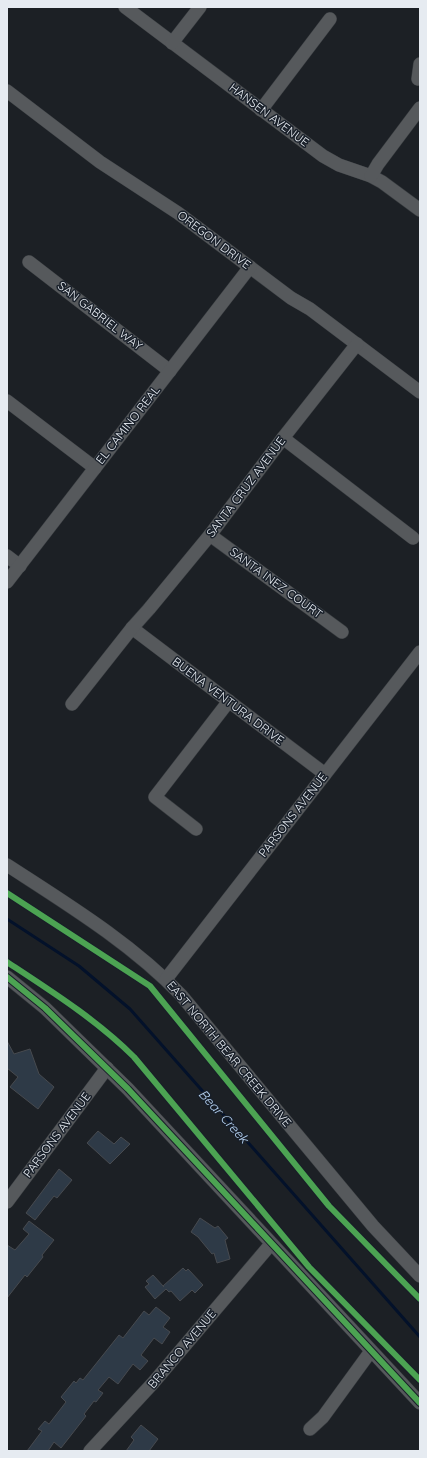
<svg xmlns="http://www.w3.org/2000/svg" width="427" height="1458" font-family="Quicksand,sans-serif">
<style>
.lines{fill:none;stroke-linecap:round;stroke-linejoin:round}
.stream{stroke:#03112a;stroke-width:3}
.building{fill:#2e3a47;stroke:#474a4f}
.minor-casing{stroke:#373b3f;stroke-width:14}
.minor{stroke:#56595c;stroke-width:13}
.cycleway-casing{stroke:#181f29;stroke-width:8}
.cycleway{stroke:#4ca352;stroke-width:6}
.labels{text-anchor:middle;stroke-width:3;stroke-linejoin:round;paint-order:stroke}
.street-label{font-size:12px;fill:#e6ebf1;stroke:#181f29}
.water-label{font-size:13px;font-style:italic;fill:#b4d0f0;stroke:#181f29}
</style>
<rect width="100%" height="100%" fill="#1c2025"/>
<g class="lines">
<polyline class="stream" points="7,919 79,966 130,1009 420,1337"/>
</g>
<g class="building">
<polygon points="7,1041 14,1054 30,1049 39,1074 54,1087 38,1109 10,1087 18,1077 7,1068"/>
<polygon points="98,1131 114,1144 121,1137 130,1144 110,1164 87,1143"/>
<polygon points="59,1169 72,1180 57,1198 54,1196 35,1220 26,1213"/>
<polygon points="200,1218 215,1228 218,1226 228,1238 225,1240 230,1259 217,1263 214,1253 212,1254 198,1237 191,1232"/>
<polygon points="29,1221 54,1240 42,1255 43,1257 27,1277 25,1275 7,1298 7,1245 15,1250 29,1234 23,1229"/>
<polygon points="183,1268 186,1271 188,1269 203,1285 195,1293 192,1290 180,1301 171,1291 169,1292 166,1289 155,1299 145,1287 149,1284 146,1281 153,1275 164,1287 163,1286"/>
<polygon points="156,1307 170,1318 163,1327 170,1332 162,1344 154,1338 141,1355 148,1361 140,1370 133,1364 118,1384 109,1377 98,1390 103,1393 96,1402 94,1401 84,1414 86,1416 61,1448 54,1442 48,1451 27,1451 42,1431 38,1429 45,1421 49,1424 66,1402 61,1397 74,1381 76,1383 80,1378 83,1380 119,1335 123,1338 144,1311 149,1315"/>
<polygon points="141,1425 158,1439 149,1451 126,1451 134,1440 131,1437"/>
</g>
<g class="lines">
<g class="minor-casing">
<g id="minor">
<polyline points="125,7 323,156 339,165 371,176 382,182 420,210"/>
<polyline points="172,43 200,7"/>
<polyline points="418,79 420,64"/>
<polyline points="7,91 100,162 178,213 291,298 310,309 420,392"/>
<polyline points="261,110 330,19"/>
<polyline points="371,176 378,164 420,108"/>
<polyline points="29,262 170,371"/>
<polyline points="7,401 95,468"/>
<polyline points="283,438 413,538"/>
<polyline points="210,535 342,632"/>
<polyline points="7,556 20,566"/>
<polyline points="7,582 250,267"/>
<polyline points="132,628 325,774"/>
<polyline points="72,704 132,628 149,609 210,535 283,438 357,344"/>
<polyline points="196,829 155,797 229,701"/>
<path d="M7 865C67 904 131 943 181 995L373 1226 420 1276"/>
<polyline points="7,977 45,1008 128,1089 420,1403"/>
<polyline points="166,979 420,652"/>
<polyline points="7,1202 107,1068"/>
<polyline points="310,1429 323,1417 371,1351"/>
<polyline points="90,1451 153,1383 271,1244"/>
</g>
</g>
<use href="#minor" class="minor"/>
<g class="cycleway-casing">
<g id="cycleway">
<polyline points="7,893 150,986 329,1206 420,1299"/>
<path d="M7 962C51 991 97 1020 134 1057L309 1267 420 1380"/>
<polyline points="7,977 45,1008 128,1089 420,1403"/>
</g>
</g>
<use href="#cycleway" class="cycleway"/>
</g>
<g class="labels">
<g class="street-label">
<text transform="translate(269 115) rotate(37)" y="4">HANSEN AVENUE</text>
<text transform="translate(214 240) rotate(37)" y="4">OREGON DRIVE</text>
<text transform="translate(100 316) rotate(38)" y="4">SAN GABRIEL WAY</text>
<text transform="translate(128 425) rotate(-52)" y="4">EL CAMINO REAL</text>
<text transform="translate(246 487) rotate(-53)" y="4">SANTA CRUZ AVENUE</text>
<text transform="translate(276 583) rotate(36)" y="4">SANTA INEZ COURT</text>
<text transform="translate(228 701) rotate(37)" y="4">BUENA VENTURA DRIVE</text>
<text transform="translate(293 815) rotate(-52)" y="4">PARSONS AVENUE</text>
<text transform="translate(229 1054) rotate(50)" y="4">EAST NORTH BEAR CREEK DRIVE</text>
<text transform="translate(57 1135) rotate(-53)" y="4">PARSONS AVENUE</text>
<text transform="translate(182 1349) rotate(-50)" y="4">BRANCO AVENUE</text>
</g>
<g class="water-label">
<text transform="translate(224 1116) rotate(48)" y="5">Bear Creek</text>
</g>
</g>
<rect width="427" height="1458" fill="none" stroke="#e6ebf1" stroke-width="16"/>
</svg>
